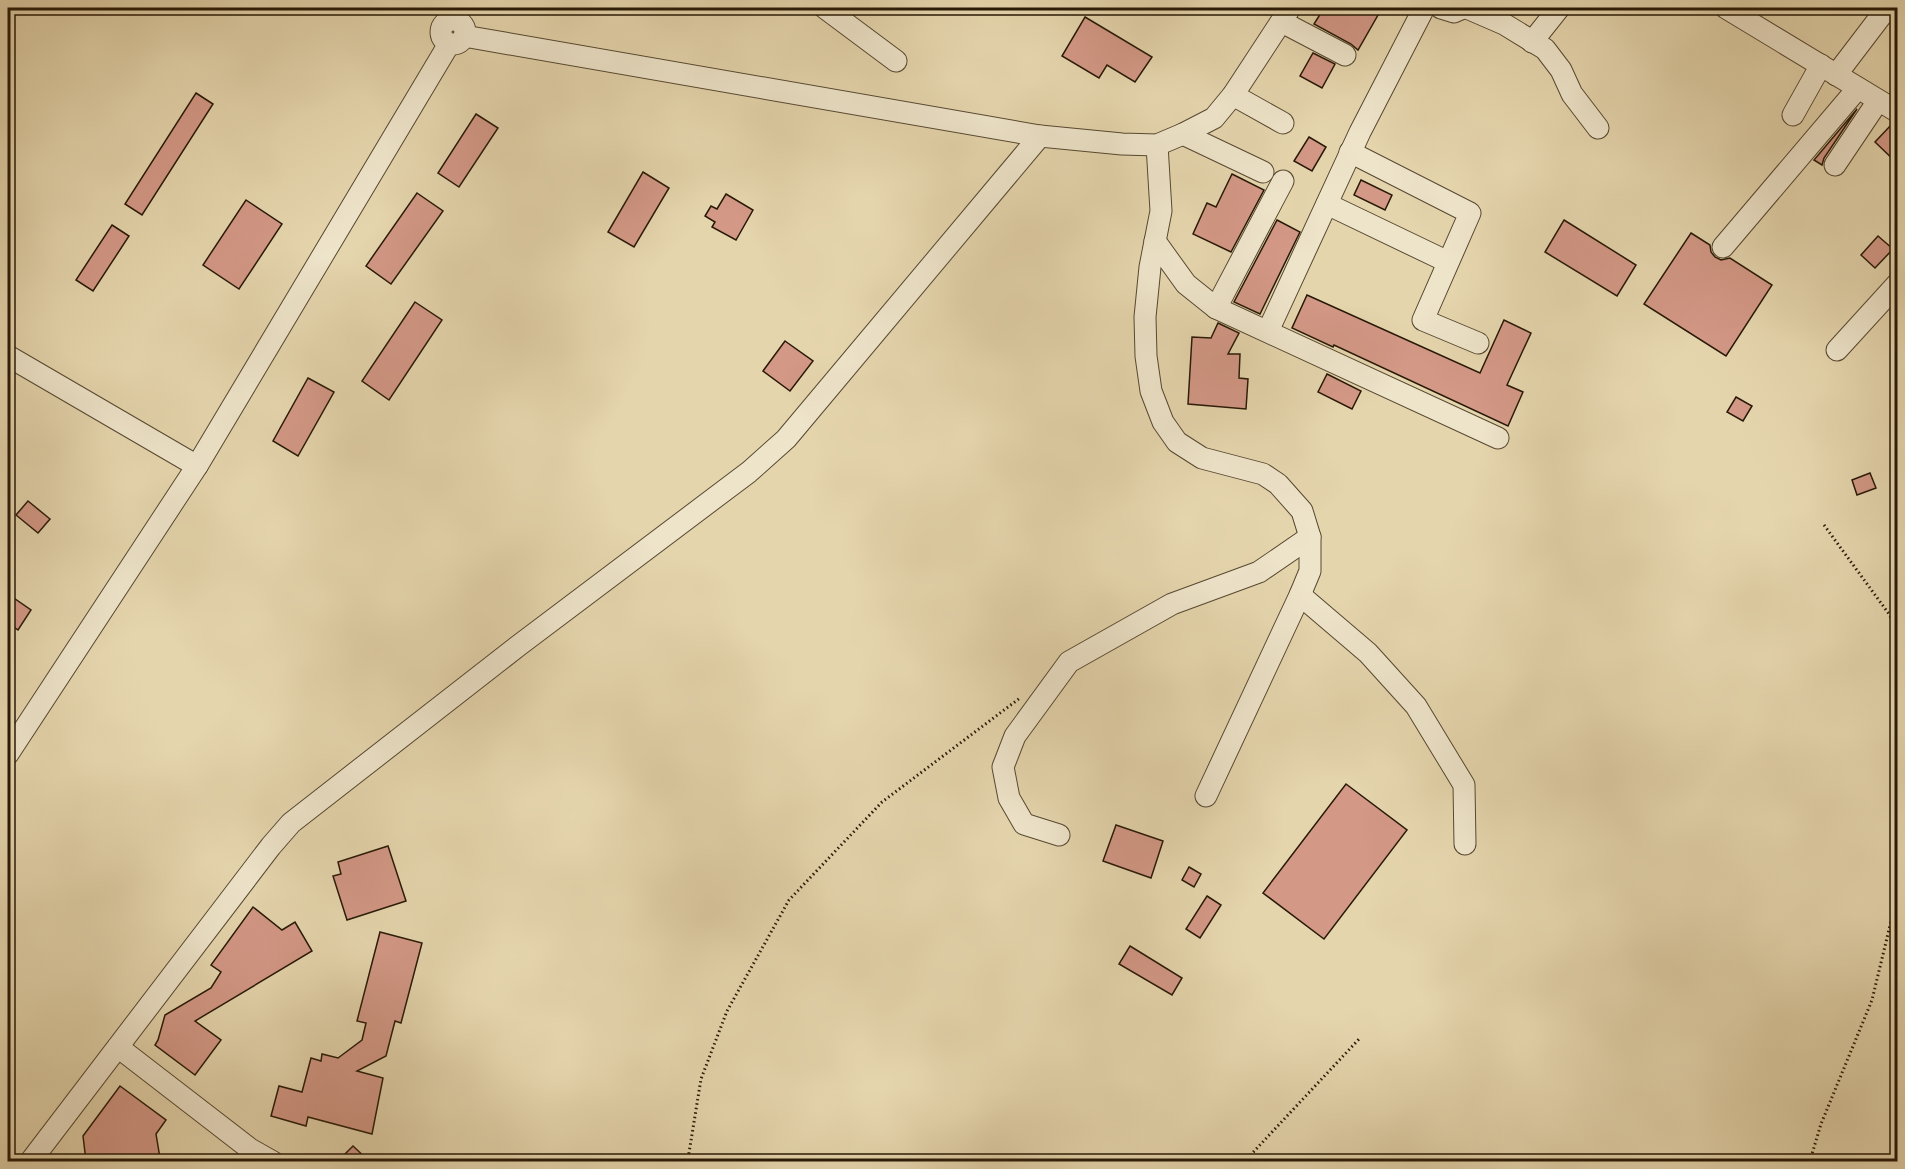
<svg xmlns="http://www.w3.org/2000/svg" width="1905" height="1169" font-family="'IM FELL English',serif">
<style>
.building{fill:#d39886;stroke:#271906;stroke-width:1.5}
.lines{fill:none;stroke-linecap:round;stroke-linejoin:round}
.minor-casing{stroke:#564830;stroke-width:23}
.path{stroke:#271906;stroke-width:3;stroke-dasharray:1.5 3;stroke-linecap:butt}
.minor{stroke:#eee4ca;stroke-width:21}
</style>
<rect width="100%" height="100%" fill="#e5d5ad"/>
<filter id="stains"><feTurbulence type="fractalNoise" baseFrequency=".00333" numOctaves="4"/><feColorMatrix values="0 0 0 0 .2 0 0 0 0 .09 0 0 0 0 .02 0 0 0 .5 -.17"/></filter>
<radialGradient id="worn" r=".72"><stop offset=".6" stop-color="#630" stop-opacity="0"/><stop offset="1" stop-color="#630" stop-opacity=".3"/></radialGradient>
<g class="building">
<polygon points="1324,8 1382,8 1358,50 1351,44 1314,24"/>
<polygon points="1085,17 1152,57 1135,82 1107,65 1099,78 1062,56"/>
<polygon points="1313,53 1335,64 1322,88 1300,76"/>
<polygon points="196,93 213,104 142,215 125,204"/>
<polygon points="1857,109 1824,158 1822,165 1814,160"/>
<polygon points="476,114 498,128 459,187 438,173"/>
<polygon points="1891,125 1898,132 1898,164 1875,142"/>
<polygon points="1309,137 1326,147 1312,171 1294,161"/>
<polygon points="643,172 669,188 634,247 608,232"/>
<polygon points="1232,174 1264,190 1231,252 1193,234 1207,203 1216,207"/>
<polygon points="1361,180 1392,195 1385,210 1354,195"/>
<polygon points="417,193 443,211 391,284 366,266"/>
<polygon points="726,194 753,210 736,240 712,227 715,222 705,216 711,206 717,209"/>
<polygon points="246,200 282,224 239,289 203,265"/>
<polygon points="1277,220 1300,232 1260,314 1234,302"/>
<polygon points="1564,220 1636,265 1617,296 1545,252"/>
<polygon points="112,225 129,236 93,291 76,280"/>
<polygon points="1691,233 1710,245 1711,252 1715,257 1721,260 1730,258 1772,285 1726,356 1644,304"/>
<polygon points="1878,236 1893,249 1875,268 1861,255"/>
<polygon points="1307,295 1480,373 1504,320 1531,333 1507,385 1523,392 1508,426 1334,345 1333,347 1292,328"/>
<polygon points="415,302 442,320 389,400 362,381"/>
<polygon points="1218,323 1239,333 1228,354 1240,354 1239,378 1248,379 1246,409 1188,404 1192,337 1211,338"/>
<polygon points="785,341 813,361 790,391 763,371"/>
<polygon points="1327,374 1361,391 1352,409 1318,392"/>
<polygon points="308,378 334,392 298,456 273,441"/>
<polygon points="1736,397 1752,406 1743,421 1727,412"/>
<polygon points="1870,473 1876,488 1857,495 1852,480"/>
<polygon points="28,501 50,519 38,533 16,515"/>
<polygon points="8,594 31,610 18,630 8,623"/>
<polygon points="1346,784 1407,830 1324,939 1263,893"/>
<polygon points="1116,825 1163,841 1151,878 1103,861"/>
<polygon points="388,846 406,901 347,920 333,876 341,874 338,862"/>
<polygon points="1189,867 1201,874 1194,887 1182,880"/>
<polygon points="1207,896 1221,905 1200,938 1186,929"/>
<polygon points="253,907 282,930 295,922 312,951 195,1021 221,1040 195,1075 155,1045 158,1040 165,1015 211,988 221,972 211,965"/>
<polygon points="380,932 422,943 401,1023 395,1021 386,1056 357,1071 383,1078 372,1134 308,1117 306,1126 271,1116 279,1086 302,1092 311,1058 321,1061 322,1054 338,1058 362,1040 366,1023 357,1021"/>
<polygon points="1130,946 1182,978 1172,995 1119,964"/>
<polygon points="120,1086 166,1120 156,1134 160,1158 135,1161 86,1161 83,1136"/>
<polygon points="353,1146 369,1161 338,1161"/>
</g>
<g class="lines">
<g class="minor-casing">
<g id="minor">
<polyline points="825,8 896,61"/>
<polyline points="1441,8 1454,12 1463,8"/>
<polyline points="1467,8 1504,24 1545,49 1561,70 1572,94 1598,128"/>
<polyline points="1726,8 1898,112"/>
<circle cx="453" cy="32" r="12"/>
<polyline points="1282,22 1345,55"/>
<polyline points="464,36 1040,136 1122,144 1157,145 1183,134 1214,118 1233,95 1290,8"/>
<polyline points="1532,42 1559,8"/>
<polyline points="1836,75 1887,8"/>
<polyline points="1233,95 1283,123"/>
<polyline points="1793,115 1821,65"/>
<polyline points="1183,134 1263,172"/>
<polyline points="1157,145 1161,211 1150,267 1145,317 1146,356 1151,391 1163,422 1177,442 1202,458 1263,474 1278,484 1302,511 1310,537 1310,571 1300,595 1206,796"/>
<polyline points="1350,152 1470,213 1423,320 1478,343"/>
<polyline points="1835,165 1878,101"/>
<polyline points="1327,204 1448,262"/>
<polyline points="1155,241 1186,284 1216,308 1498,438"/>
<polyline points="1723,247 1858,88"/>
<polyline points="1216,308 1283,181"/>
<polyline points="1268,331 1360,132 1424,8"/>
<polyline points="1837,350 1898,283"/>
<polyline points="8,356 197,466"/>
<polyline points="1300,595 1368,653 1416,706 1464,785 1465,844"/>
<polyline points="8,754 197,466 449,44"/>
<polyline points="1059,835 1024,824 1009,798 1003,767 1015,736 1069,662 1172,604 1259,572 1310,537"/>
<polyline points="118,1047 250,1149 273,1162"/>
<polyline points="30,1162 271,846 291,823 518,646 749,472 786,439 1040,136"/>
</g>
</g>
<g class="path">
<polyline points="1824,525 1889,614 1898,631"/>
<polyline points="690,1162 688,1159 701,1079 727,1011 789,900 882,802 1020,698"/>
<polyline points="1244,1162 1360,1038"/>
<polyline points="1813,1162 1812,1154 1821,1124 1872,1000 1893,913 1898,885"/>
</g>
<use href="#minor" class="minor"/>
</g>
<rect width="1905" height="1169" fill="none" stroke="#e5d5ad" stroke-width="30"/>
<rect x="9" y="9" width="1887" height="1151" fill="none" stroke="#271906" stroke-width="3"/>
<rect x="15" y="15" width="1875" height="1139" fill="none" stroke="#271906" stroke-width="1.5"/>
<rect width="100%" height="100%" filter="url(#stains)"/>
<rect width="100%" height="100%" fill="url(#worn)"/>
</svg>
